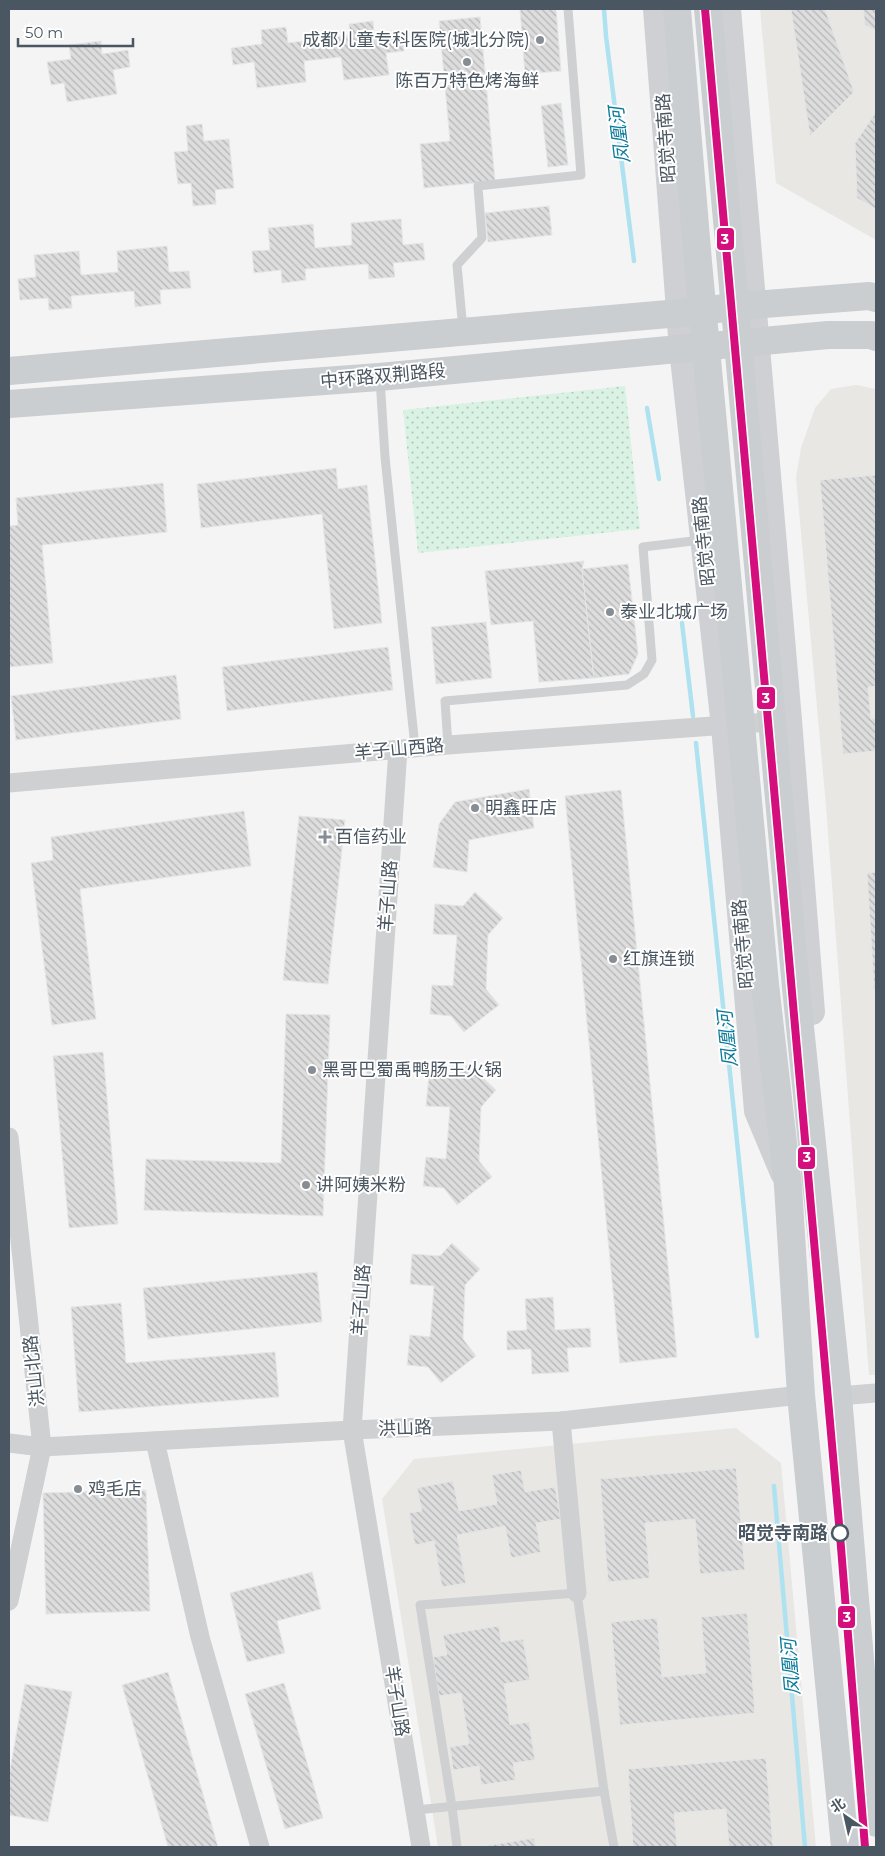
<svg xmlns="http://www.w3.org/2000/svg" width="885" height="1856" font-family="Montserrat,'Noto Sans SC',sans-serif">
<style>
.commercial{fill:#e8e7e3}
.grass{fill:url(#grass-dots)}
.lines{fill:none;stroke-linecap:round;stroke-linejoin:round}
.stream{stroke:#aee2f0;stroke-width:4.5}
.building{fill:url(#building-back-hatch);stroke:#e5e6e7}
.lane{stroke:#ced0d2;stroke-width:9}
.street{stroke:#ced0d2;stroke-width:19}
.secondary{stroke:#ced0d4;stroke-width:26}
.primary{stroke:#caced1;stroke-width:28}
.metro-1-casing{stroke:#fff;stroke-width:11}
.metro-1{stroke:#d40f7d;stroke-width:8}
.poi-dot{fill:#868d94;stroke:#fff;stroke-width:2}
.stop-dot{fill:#fff;stroke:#4a5661;stroke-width:2.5}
.labels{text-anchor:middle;stroke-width:4;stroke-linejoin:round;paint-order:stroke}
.poi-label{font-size:18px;fill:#4a5661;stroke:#fff;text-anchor:start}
.street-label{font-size:18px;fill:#4a5661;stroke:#fff}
.stop-label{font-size:18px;font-weight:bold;fill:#4a5661;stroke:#fff;text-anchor:end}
.water-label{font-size:19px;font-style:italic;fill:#0c7c9b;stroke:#fff}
.line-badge{stroke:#fff;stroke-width:2}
.badge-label{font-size:14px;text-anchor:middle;font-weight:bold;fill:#fff}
</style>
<defs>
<pattern id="grass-dots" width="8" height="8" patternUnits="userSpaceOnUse" patternTransform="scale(1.25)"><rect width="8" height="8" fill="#d9f2e3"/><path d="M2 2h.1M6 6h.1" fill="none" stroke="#b2c7bb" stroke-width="1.8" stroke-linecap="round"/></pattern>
<pattern id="building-back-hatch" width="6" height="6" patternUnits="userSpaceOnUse" patternTransform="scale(1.25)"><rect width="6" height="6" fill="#ddddde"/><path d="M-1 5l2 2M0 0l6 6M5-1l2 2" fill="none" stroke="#b5b6b7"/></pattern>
</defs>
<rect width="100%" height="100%" fill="#f4f4f4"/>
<g class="commercial">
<polygon points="760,9 876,9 876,240 776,183"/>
<polygon points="856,385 876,389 876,1375 869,1375 826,806 796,478 801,448 815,408 831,389"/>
<polygon points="736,1428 781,1463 816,1847 438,1847 382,1499 414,1459"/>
</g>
<polygon class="grass" points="625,386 640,529 418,553 403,410"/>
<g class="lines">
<g class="stream">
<polyline points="604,9 606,36 634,261"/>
<polyline points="647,408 659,479"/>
<polyline points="682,623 693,716"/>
<polyline points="696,743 757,1336"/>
<polyline points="774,1486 805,1847"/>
</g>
</g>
<g class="building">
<polygon points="520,9 556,9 561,71 525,74"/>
<polygon points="791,9 825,9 854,92 810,136"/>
<polygon points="863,9 876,9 876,31 865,25"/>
<polygon points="480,17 495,181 424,188 420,144 450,141 439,21"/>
<polygon points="373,21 374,33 402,30 404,51 386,53 389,75 344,80 341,57 304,61 306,82 257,88 254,62 233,65 231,48 262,44 261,30 286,27 288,43 350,35 349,24"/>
<polygon points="101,41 102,54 128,50 130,67 113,70 117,94 67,102 64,83 51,85 47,62 71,59 69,45"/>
<polygon points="561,103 568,165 548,167 541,106"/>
<polygon points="876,112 876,209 857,198 855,143"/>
<polygon points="202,124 204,141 229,139 234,188 215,190 216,204 193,206 191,183 178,184 174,152 188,151 186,126"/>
<polygon points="549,206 552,235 488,242 485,213"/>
<polygon points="401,219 403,245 423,243 425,260 393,263 395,277 369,279 368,264 305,269 306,280 282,283 281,270 254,273 252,251 270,250 268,228 313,224 315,248 352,245 351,223"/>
<polygon points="167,246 169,272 189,271 191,288 160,290 161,304 135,307 134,291 71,296 72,308 49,310 48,298 20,300 18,279 36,277 34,255 79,251 81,275 118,272 117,251"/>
<polygon points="336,468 338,489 367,485 382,623 334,629 322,514 201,528 197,484"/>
<polygon points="876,475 876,686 868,687 871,719 876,718 876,751 843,754 820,480"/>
<polygon points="163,483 167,532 42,545 53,663 9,667 9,526 18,525 16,498"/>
<polygon points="584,561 582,569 594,678 539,682 533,621 491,625 485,571"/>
<polygon points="628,564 638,654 629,674 594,678 582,569"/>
<polygon points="486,622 492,678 436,684 431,627"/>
<polygon points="388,647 393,690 227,711 222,667"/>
<polygon points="176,675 181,719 16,740 11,696"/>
<polygon points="529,789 534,828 469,840 467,872 433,867 439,824 455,802"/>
<polygon points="621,790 677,1357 620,1363 565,796"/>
<polygon points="244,811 251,866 80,889 96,1019 52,1025 31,863 53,860 51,837"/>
<polygon points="299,816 345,820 328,984 283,980"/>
<polygon points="876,872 876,1018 867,873"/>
<polygon points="475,892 503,918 488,935 486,989 499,1005 464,1032 451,1016 430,1014 432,985 453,986 457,935 433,934 435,904 463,906"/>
<polygon points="286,1014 330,1015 323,1216 144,1210 146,1159 281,1163"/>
<polygon points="103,1052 118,1224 69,1228 53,1056"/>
<polygon points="468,1064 496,1090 481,1107 479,1161 492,1177 457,1205 444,1188 423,1186 426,1157 446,1159 450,1107 426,1106 429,1076 456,1078"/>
<polygon points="452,1243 480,1269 465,1285 463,1339 476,1356 441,1383 428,1367 407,1365 410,1335 430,1337 434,1286 410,1284 412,1254 440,1256"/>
<polygon points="317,1272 322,1322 148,1339 143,1288"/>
<polygon points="553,1297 555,1330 590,1328 591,1347 567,1348 569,1372 532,1374 531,1349 507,1350 507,1331 527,1330 525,1299"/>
<polygon points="121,1303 126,1363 275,1352 279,1397 79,1412 71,1307"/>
<polygon points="736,1468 745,1570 700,1574 695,1519 645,1523 650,1578 608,1582 600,1479"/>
<polygon points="521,1470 525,1492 555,1487 561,1519 536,1523 541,1552 511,1558 505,1526 457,1535 466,1583 442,1587 434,1541 415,1545 409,1513 422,1511 417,1488 453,1481 459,1511 497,1504 492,1475"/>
<polygon points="146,1490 150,1611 46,1614 43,1493"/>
<polygon points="312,1572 321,1609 277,1621 285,1653 247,1662 230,1593"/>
<polygon points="747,1613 755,1713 620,1725 611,1622 657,1618 662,1677 706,1673 701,1617"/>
<polygon points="499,1626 501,1642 523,1639 530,1680 504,1684 510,1725 529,1722 535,1760 513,1763 516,1780 481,1785 479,1766 453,1770 450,1747 469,1744 461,1693 439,1696 433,1657 447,1655 443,1635"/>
<polygon points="168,1672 218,1847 168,1847 122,1685"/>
<polygon points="284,1683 323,1818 285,1829 245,1694"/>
<polygon points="25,1684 72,1692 48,1822 9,1815 9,1776"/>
<polygon points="766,1758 773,1847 729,1847 726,1809 674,1813 677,1847 633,1847 628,1769"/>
<polygon points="534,1838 536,1847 478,1847"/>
</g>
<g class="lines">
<g class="lane">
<polyline points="463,330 457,265 482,238 478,186 581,175 568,9"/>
<polyline points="380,379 385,457 415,747"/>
<polyline points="448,745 445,701 627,685 644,674 652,660 643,547 701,540"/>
<polyline points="416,1810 604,1791"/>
<polyline points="457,1847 452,1807 420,1605 577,1593 604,1791 614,1847"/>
</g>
<g class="street">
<polyline points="398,749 352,1430 421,1847"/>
<polyline points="9,783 448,745 783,721"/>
<polyline points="9,1137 42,1447 9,1601"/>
<polyline points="838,1396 876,1393"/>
<polyline points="561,1421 577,1593"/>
<polyline points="155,1441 200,1637 260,1847"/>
<polyline points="9,1443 42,1447 352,1430 561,1421 801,1395"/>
</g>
<g class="secondary">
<polyline points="656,9 682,349 724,726 757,1111 783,1173"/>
<polyline points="728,9 789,720 812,1012"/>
</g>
<g class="primary">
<polyline points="677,9 698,262 765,984 788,1186 801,1395 845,1847"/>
<polyline points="708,9 796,988 838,1396 864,1707 876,1823"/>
<polyline points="9,371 680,313 753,305 869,296 876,298"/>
<polyline points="9,404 379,377 828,335 871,335 876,337"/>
</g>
<g class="metro-1-casing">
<polyline id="metro-1" points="705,9 840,1535 865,1847"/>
</g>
<use href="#metro-1" class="metro-1"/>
</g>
<g class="poi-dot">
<circle cx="540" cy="40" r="5"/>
<circle cx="467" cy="62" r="5"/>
<circle cx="610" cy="612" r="5"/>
<circle cx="475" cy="808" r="5"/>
<path d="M322.5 829.5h5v5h5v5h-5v5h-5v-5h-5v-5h5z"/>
<circle cx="613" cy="959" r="5"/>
<circle cx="312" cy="1070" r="5"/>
<circle cx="306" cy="1185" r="5"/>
<circle cx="78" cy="1489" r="5"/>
</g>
<circle class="stop-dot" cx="840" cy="1533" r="8"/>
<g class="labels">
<g class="poi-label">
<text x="530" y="46" text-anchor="end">成都儿童专科医院(城北分院)</text>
<text x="467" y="87" text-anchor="middle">陈百万特色烤海鲜</text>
<text x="620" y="618">泰业北城广场</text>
<text x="485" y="814">明鑫旺店</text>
<text x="335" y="843">百信药业</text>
<text x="623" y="965">红旗连锁</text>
<text x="322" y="1076">黑哥巴蜀禹鸭肠王火锅</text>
<text x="316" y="1191">讲阿姨米粉</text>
<text x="88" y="1495">鸡毛店</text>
</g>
<g class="street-label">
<text transform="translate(666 138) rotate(-94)" y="6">昭觉寺南路</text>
<text transform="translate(383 376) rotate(-5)" y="6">中环路双荆路段</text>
<text transform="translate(704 541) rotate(-96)" y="6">昭觉寺南路</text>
<text transform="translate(399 749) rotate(-5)" y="6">羊子山西路</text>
<text transform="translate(388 896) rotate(-86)" y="6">羊子山路</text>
<text transform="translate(743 944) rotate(-95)" y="6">昭觉寺南路</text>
<text transform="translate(361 1300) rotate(-86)" y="6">羊子山路</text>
<text transform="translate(34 1371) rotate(-96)" y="6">洪山北路</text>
<text transform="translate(405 1428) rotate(-2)" y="6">洪山路</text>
<text transform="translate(397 1701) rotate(81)" y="6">羊子山路</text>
</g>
<g class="stop-label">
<text x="828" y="1539">昭觉寺南路</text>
</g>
<g class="water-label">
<text transform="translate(619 135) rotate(-97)" y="7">凤凰河</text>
<text transform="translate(727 1039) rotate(-96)" y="7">凤凰河</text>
<text transform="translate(790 1667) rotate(-95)" y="7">凤凰河</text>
</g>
</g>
<g class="line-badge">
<rect x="716" y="227" width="19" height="24" rx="5" fill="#d40f7d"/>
<rect x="756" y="686" width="20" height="24" rx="5" fill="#d40f7d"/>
<rect x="797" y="1146" width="19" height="24" rx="5" fill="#d40f7d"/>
<rect x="837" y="1605" width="19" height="24" rx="5" fill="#d40f7d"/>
</g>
<g class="badge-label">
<text x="725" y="244">3</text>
<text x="766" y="703">3</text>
<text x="807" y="1162">3</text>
<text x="847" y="1622">3</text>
</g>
<rect width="885" height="1856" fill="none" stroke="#4a5661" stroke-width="20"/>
<g transform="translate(845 1816) rotate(326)" stroke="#ffffff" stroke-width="4" paint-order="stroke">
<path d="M0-4L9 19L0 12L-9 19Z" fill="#4a5661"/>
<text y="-8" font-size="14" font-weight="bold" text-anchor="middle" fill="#4a5661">北</text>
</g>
<path d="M18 38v8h115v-8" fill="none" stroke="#4a5661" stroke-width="2.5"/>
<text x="25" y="38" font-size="15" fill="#4a5661" stroke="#ffffff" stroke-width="4" paint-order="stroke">50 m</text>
</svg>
